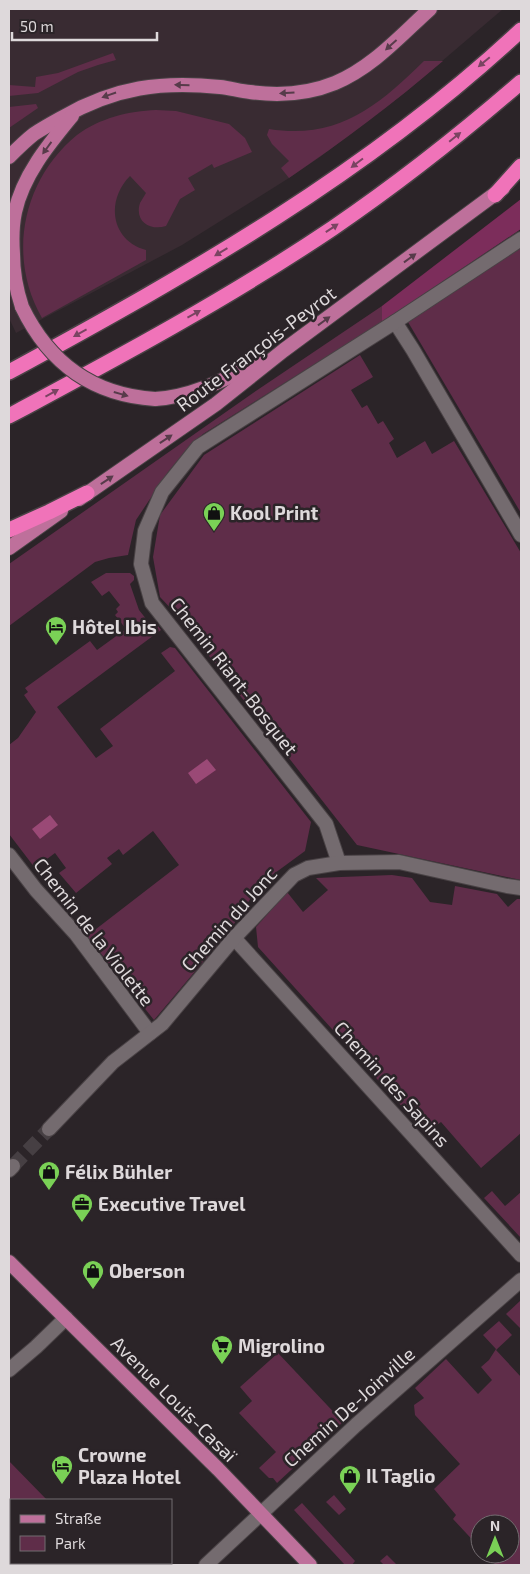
<svg xmlns="http://www.w3.org/2000/svg" width="530" height="1574" font-family="'Exo 2',sans-serif">
<style>
.built{fill:#392b32}
.green{fill:#5f2d49}
.forest{fill:#7c2d5b}
.water{fill:#9a4976}
.lines{fill:none;stroke-linecap:round;stroke-linejoin:round}
.minor-tunnel{stroke:#463f43;stroke-width:14;stroke-dasharray:14 7;stroke-linecap:butt}
.minor-casing{stroke:#494245;stroke-width:16}
.primary-casing{stroke:#494245;stroke-width:16}
.motorway-casing{stroke:#494245;stroke-width:18}
.minor{stroke:#746b6f;stroke-width:14}
.primary{stroke:#be709b;stroke-width:14}
.motorway{stroke:#f073b9;stroke-width:15}
.primary-bridge-casing{stroke:#494245;stroke-width:16;stroke-linecap:butt}
.primary-bridge{stroke:#be709b;stroke-width:14}
.oneway{fill:#573b4a}
.oneway2{fill:#7a4462}
.labels{text-anchor:middle;stroke-width:5;stroke-linejoin:round;paint-order:stroke}
.street-label{font-size:19px;fill:#ded9db;stroke:#2b2428}
.poi-label{font-size:19px;font-weight:bold;fill:#ded9db;stroke:#2b2428;text-anchor:start}
</style>
<rect width="100%" height="100%" fill="#2b2428"/>
<polygon class="built" points="9,9 503,9 407,91 320,157 289,178 182,245 16,333 9,318"/>
<g class="green">
<polygon points="113,53 116,60 98,65 78,72 38,93 9,96 9,85 35,87 36,77 58,73"/>
<path d="M424 61H443C394 103 342 142 289 178L281 168 289 161 272 144 267 135 269 129C338 140 378 106 424 61Z"/>
<polygon points="36,104 38,108 9,128 9,107"/>
<path d="M156 110 176 111 229 124 245 138 252 152 214 168 212 164 188 178 195 190 180 199 166 226C151 231 134 222 140 203 142 200 144 196 146 193L130 176C106 200 110 240 146 250V260L42 318C7 257 22 180 77 135 100 118 129 111 156 110Z"/>
<polygon points="521,247 521,513 408,322"/>
<polygon points="382,306 382,322 203,434 186,450 168,472 136,520 128,555 109,558 95,562 9,626 9,564 253,393"/>
<polygon points="360,355 373,377 351,390 362,408 367,405 378,424 383,421 394,439 389,443 397,458 425,441 432,454 454,441 521,553 521,880 357,845 177,615 160,597 153,557 160,515 204,455"/>
<polygon points="106,573 130,573 134,576 134,580 130,584 139,610 151,625 155,622 161,630 57,707 96,758 113,746 100,729 175,671 161,653 170,647 175,648 311,822 305,851 260,884 230,930 154,1020 87,936 179,865 153,831 123,855 119,849 107,858 112,864 76,893 59,873 66,868 55,853 35,868 9,834 9,745 18,738 36,712 24,695 28,692 25,688 90,641 97,650 126,629 115,615 118,612 116,609 120,605 109,591 102,596 91,582"/>
<polygon points="392,875 412,878 430,902 452,905 455,886 497,894 508,907 517,899 521,899 521,1133 481,1168 441,1122 429,1131 424,1131 258,947 256,927 287,892 303,912 328,890 316,878"/>
<polygon points="492,1191 505,1206 521,1192 521,1238 484,1198"/>
<polygon points="521,1300 521,1327 520,1328 506,1314"/>
<polygon points="499,1321 512,1335 496,1350 521,1377 521,1565 496,1565 485,1554 510,1554 510,1524 480,1524 480,1548 453,1519 456,1515 434,1489 460,1464 415,1415 414,1405 424,1398 415,1388 446,1359 478,1394 492,1380 481,1367 489,1360 496,1349 483,1335"/>
<polygon points="278,1353 343,1422 277,1483 273,1478 269,1478 259,1468 276,1452 239,1413 252,1401 240,1387"/>
<polygon points="9,1461 47,1500 11,1500 11,1563 106,1563 109,1565 9,1565"/>
<polygon points="334,1495 346,1509 339,1515 326,1502"/>
<polygon points="302,1503 355,1561 352,1565 345,1565 294,1510"/>
<polygon points="387,1555 397,1565 384,1565 380,1561"/>
</g>
<polygon class="forest" points="521,199 521,229 382,322 382,306"/>
<g class="water">
<polygon points="207,759 216,770 196,784 188,773"/>
<polygon points="50,815 58,825 40,839 32,829"/>
</g>
<g class="lines">
<polyline class="minor-tunnel" points="13,1166 49,1129"/>
<g class="minor-casing">
<g id="minor">
<polyline points="395,322 413,350 521,535"/>
<polyline points="9,855 36,890 76,934 150,1033"/>
<polyline points="339,863 326,824 152,603 141,564 145,531 162,492 198,447 395,322 521,239"/>
<polyline points="234,938 521,1255"/>
<polyline points="49,1129 113,1062 162,1024 234,938 294,875 308,868 339,863 399,862 507,886 521,888"/>
<polyline points="9,1170 13,1166"/>
<polyline points="9,1370 36,1347 66,1318"/>
<polyline points="206,1565 356,1425 521,1280"/>
</g>
</g>
<g class="primary-casing">
<g id="primary">
<path d="M9 157C17 149 25 141 34 134 43 128 54 122 63 117 116 87 161 81 220 87 230 88 240 91 250 92 279 96 308 94 335 83 373 67 400 36 430 9"/>
<path d="M22 307C16 289 13 273 13 254 12 240 12 226 15 212 23 175 49 144 72 116"/>
<path d="M155 399C193 397 225 379 259 362"/>
<polyline points="79,499 216,404 284,350 503,188"/>
<polyline points="9,548 61,511"/>
<polyline points="9,1262 218,1469 310,1565"/>
</g>
</g>
<g class="motorway-casing">
<g id="motorway">
<polyline points="495,195 521,166"/>
<path d="M9 372C191 273 368 173 521 30"/>
<path d="M9 416C119 357 229 298 333 228 399 183 461 134 521 82"/>
<polyline points="9,530 49,512 87,493"/>
</g>
</g>
<use href="#minor" class="minor"/>
<use href="#primary" class="primary"/>
<use href="#motorway" class="motorway"/>
<g class="primary-bridge-casing">
<path id="primary-bridge" d="M22 307C49 363 93 395 155 399"/>
</g>
<use href="#primary-bridge" class="primary-bridge"/>
</g>
<defs><path id="oneway-solid" d="M-6-.8H1V-3.2L6.5 0L1 3.2V.8H-6Z" transform="scale(1.25)"/></defs>
<g class="oneway">
<use href="#oneway-solid" transform="translate(391 45) rotate(138)"/>
<use href="#oneway-solid" transform="translate(182 85) rotate(-179)"/>
<use href="#oneway-solid" transform="translate(287 93) rotate(176)"/>
<use href="#oneway-solid" transform="translate(109 95) rotate(161)"/>
<use href="#oneway-solid" transform="translate(47 148) rotate(126)"/>
<use href="#oneway-solid" transform="translate(410 258) rotate(-36)"/>
<use href="#oneway-solid" transform="translate(324 321) rotate(-36)"/>
<use href="#oneway-solid" transform="translate(121 394) rotate(16)"/>
<use href="#oneway-solid" transform="translate(166 439) rotate(-34)"/>
<use href="#oneway-solid" transform="translate(107 480) rotate(-34)"/>
</g>
<g class="oneway2">
<use href="#oneway-solid" transform="translate(484 62) rotate(140)"/>
<use href="#oneway-solid" transform="translate(455 137) rotate(-39)"/>
<use href="#oneway-solid" transform="translate(357 163) rotate(143)"/>
<use href="#oneway-solid" transform="translate(332 228) rotate(-34)"/>
<use href="#oneway-solid" transform="translate(221 252) rotate(149)"/>
<use href="#oneway-solid" transform="translate(194 314) rotate(-29)"/>
<use href="#oneway-solid" transform="translate(80 333) rotate(151)"/>
<use href="#oneway-solid" transform="translate(52 393) rotate(-29)"/>
</g>
<defs>
<g id="shop-pin" transform="scale(1.125)"><path d="M0 17L-7.5 6A9.5 9.5 0 1 1 7.5 6Z" fill="#7ad156" stroke="#2b2428"/><path d="M-5-2.5h2.3a2.7 3.5 0 0 1 5.4 0H5L5.5 6h-11ZM-1.5-2.5h3a1.5 2.3 0 0 0-3 0Z" fill="#111"/></g>
<g id="hotel-pin" transform="scale(1.125)"><path d="M0 17L-7.5 6A9.5 9.5 0 1 1 7.5 6Z" fill="#7ad156" stroke="#2b2428"/><path d="M-6-4.5h1.5V1H6V5H4.5V3h-9V5H-6ZM-4 0a1.8 1.8 0 1 1 3.6 0ZM.5 0V-2.5h3Q6-2.5 6 0Z" fill="#111"/></g>
<g id="office-pin" transform="scale(1.125)"><path d="M0 17L-7.5 6A9.5 9.5 0 1 1 7.5 6Z" fill="#7ad156" stroke="#2b2428"/><path d="M-6-3h4V-5.5h4V-3h4V5H-6ZM-1-4.5V-3h2v-1.5ZM-6 0V1H6V0Z" fill="#111"/></g>
<g id="supermarket-pin" transform="scale(1.125)"><path d="M0 17L-7.5 6A9.5 9.5 0 1 1 7.5 6Z" fill="#7ad156" stroke="#2b2428"/><path d="M-6-5.5h2.5l.6 2H6L4.5 2H-2.5L-4.4-4H-6ZM-1.5 3.2a1.3 1.3 0 1 0 .1 0ZM3 3.2a1.3 1.3 0 1 0 .1 0Z" fill="#111"/></g>
</defs>
<g fill-rule="evenodd">
<use href="#shop-pin" x="214" y="513"/>
<use href="#hotel-pin" x="56" y="627"/>
<use href="#shop-pin" x="49" y="1172"/>
<use href="#office-pin" x="82" y="1204"/>
<use href="#shop-pin" x="93" y="1271"/>
<use href="#supermarket-pin" x="222" y="1346"/>
<use href="#hotel-pin" x="62" y="1466"/>
<use href="#shop-pin" x="350" y="1476"/>
</g>
<g class="labels">
<g class="street-label">
<text transform="translate(256 349) rotate(-37)" y="7">Route François-Peyrot</text>
<text transform="translate(234 676) rotate(52)" y="7">Chemin Riant-Bosquet</text>
<text transform="translate(229 919) rotate(-48)" y="7">Chemin du Jonc</text>
<text transform="translate(94 932) rotate(52)" y="7">Chemin de la Violette</text>
<text transform="translate(392 1084) rotate(48)" y="7">Chemin des Sapins</text>
<text transform="translate(174 1399) rotate(45)" y="7">Avenue Louis-Casaï</text>
<text transform="translate(349 1407) rotate(-42)" y="7">Chemin De-Joinville</text>
</g>
<g class="poi-label">
<text x="230" y="520">Kool Print</text>
<text x="72" y="634">Hôtel Ibis</text>
<text x="65" y="1179">Félix Bühler</text>
<text x="98" y="1211">Executive Travel</text>
<text x="109" y="1278">Oberson</text>
<text x="238" y="1353">Migrolino</text>
<text x="78" y="1462">Crowne<tspan x="78" dy="22">Plaza Hotel</tspan></text>
<text x="366" y="1483">Il Taglio</text>
</g>
</g>
<rect width="530" height="1574" fill="none" stroke="#ded9db" stroke-width="20"/>
<rect x="10" y="1499" width="162" height="65" fill="#2b2428" stroke="#736c70"/>
<rect x="20" y="1515" width="25" height="8" fill="#be709b" stroke="#736c70"/>
<text x="55" y="1524" font-size="15" fill="#ded9db">Straße</text>
<rect x="20" y="1536" width="25" height="15" fill="#5f2d49" stroke="#736c70"/>
<text x="55" y="1549" font-size="15" fill="#ded9db">Park</text>
<g transform="translate(495 1539)"><circle r="24" fill="#2b2428" stroke="#736c70"/>
<path d="M0-4L9 19L0 12L-9 19Z" fill="#7ad156"/>
<text y="-8" font-size="14" font-weight="bold" text-anchor="middle" fill="#ded9db">N</text>
</g>
<path d="M12 32v8h145v-8" fill="none" stroke="#ded9db" stroke-width="2.5"/>
<text x="20" y="32" font-size="15" fill="#ded9db" stroke="#2b2428" stroke-width="4" paint-order="stroke">50 m</text>
</svg>
